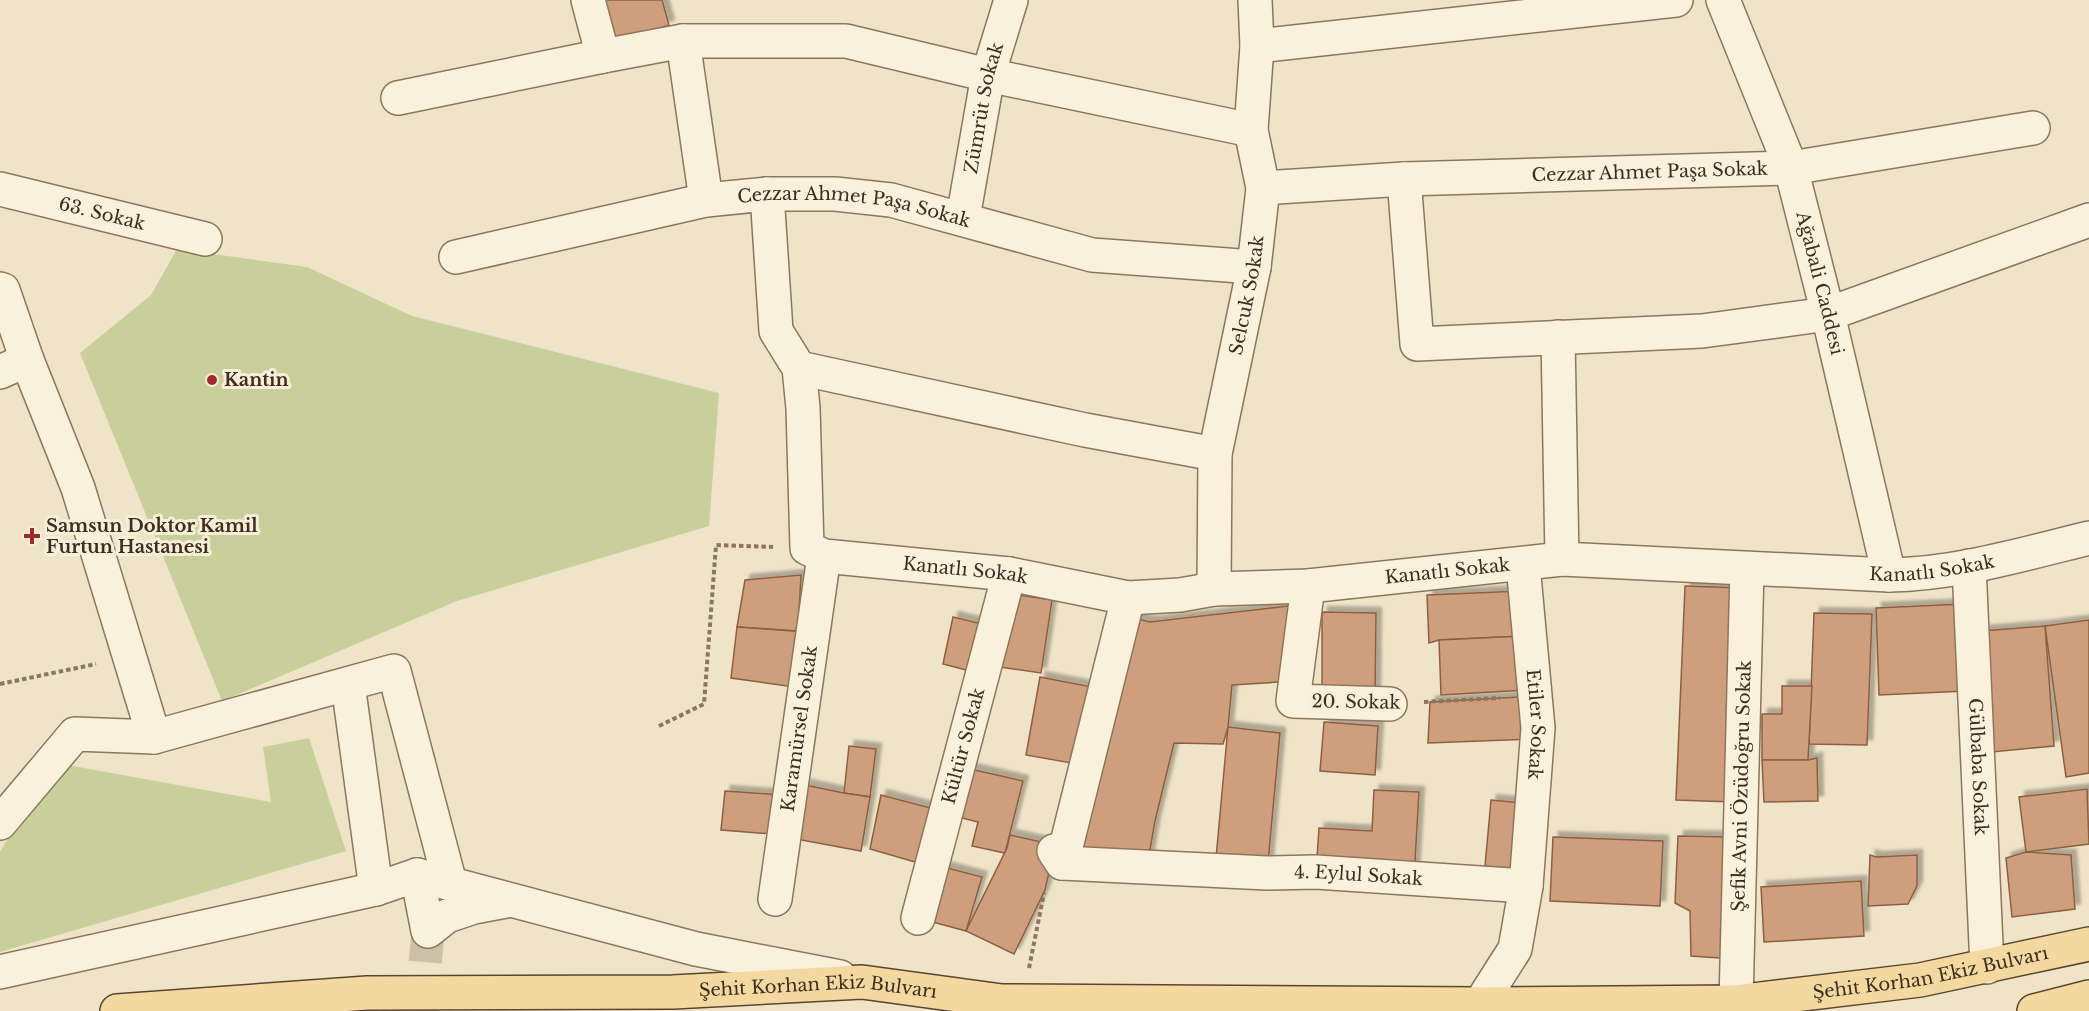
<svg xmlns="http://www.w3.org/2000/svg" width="2089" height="1011" font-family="'Libre Baskerville',serif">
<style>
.green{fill:#c9cf9b}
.building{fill:#cf9f7d;stroke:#8d5f41;stroke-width:1.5;filter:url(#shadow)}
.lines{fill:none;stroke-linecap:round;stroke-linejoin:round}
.minor-tunnel{stroke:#ccc0a6;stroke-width:33;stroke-dasharray:33 16;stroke-linecap:butt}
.minor-casing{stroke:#8d765c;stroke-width:36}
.major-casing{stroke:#5b4430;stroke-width:36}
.path{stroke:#8d765c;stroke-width:4;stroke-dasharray:4.5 3;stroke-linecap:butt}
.minor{stroke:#faf1dc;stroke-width:33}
.major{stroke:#f3d9a0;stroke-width:33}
.poi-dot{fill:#9e2a2b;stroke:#f7eed8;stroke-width:2}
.labels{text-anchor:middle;stroke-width:6;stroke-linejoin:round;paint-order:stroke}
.street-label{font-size:18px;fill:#3d2e20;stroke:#f7eed8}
.poi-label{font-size:18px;font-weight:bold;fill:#3d2e20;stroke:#f7eed8;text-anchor:start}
</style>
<defs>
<filter id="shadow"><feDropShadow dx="5.5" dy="-5.5" stdDeviation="1.5" flood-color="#0004"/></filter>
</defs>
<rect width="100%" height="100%" fill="#f0e4c8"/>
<g class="green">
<polygon points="177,249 307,267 412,316 719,393 709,526 457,601 222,701 80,353 151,295"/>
<polygon points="309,738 346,851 0,952 0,852 51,762 271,802 263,747"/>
</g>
<g class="building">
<polygon points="605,0 662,0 669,25 610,45"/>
<polygon points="801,575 798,631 737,627 745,580"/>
<polygon points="1685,586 1742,588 1733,802 1676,800"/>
<polygon points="1521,591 1523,636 1439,640 1429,643 1427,595"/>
<polygon points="1005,593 1052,600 1041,673 993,666"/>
<polygon points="1963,604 1966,691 1879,695 1876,608"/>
<polygon points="1297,605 1295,681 1232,685 1228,727 1223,744 1174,743 1155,821 1147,867 1071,855 1134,618 1150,622"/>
<polygon points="1322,612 1376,613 1375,697 1322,699"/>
<polygon points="1814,613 1872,614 1867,745 1809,744"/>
<polygon points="953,617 982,624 970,671 943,664"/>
<polygon points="2089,620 2089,773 2066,777 2045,626"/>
<polygon points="2045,626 2054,746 1992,752 1982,631"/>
<polygon points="737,627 807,632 801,688 731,678"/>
<polygon points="1523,636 1526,690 1441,695 1439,640"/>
<polygon points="1040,677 1097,688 1082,765 1026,755"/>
<polygon points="1782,686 1812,686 1808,760 1762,760 1762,714 1782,714"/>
<polygon points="1535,696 1537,739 1428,743 1430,702"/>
<polygon points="1324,722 1378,726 1375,775 1320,771"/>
<polygon points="1228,727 1280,733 1267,873 1215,869"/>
<polygon points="849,746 876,749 870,797 844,793"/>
<polygon points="1817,758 1818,801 1764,802 1762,760 1808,760"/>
<polygon points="970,769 1023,781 1005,853 972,846 978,822 958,817"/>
<polygon points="805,785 844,793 870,797 861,851 796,839"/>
<polygon points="2087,789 2089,844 2026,852 2019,797"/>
<polygon points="1374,790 1419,792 1414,878 1316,872 1319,828 1372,831"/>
<polygon points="725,791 781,795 773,834 721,830"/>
<polygon points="881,795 942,811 929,866 870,849"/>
<polygon points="1491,800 1532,804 1527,870 1485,866"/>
<polygon points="1010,835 1055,845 1045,890 1014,954 966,931 1007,848"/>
<polygon points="1678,836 1733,837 1734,959 1691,956 1690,911 1675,903"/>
<polygon points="1553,837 1663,841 1660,906 1550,901"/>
<polygon points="2026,852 2071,855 2075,909 2012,917 2006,858"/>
<polygon points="1870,855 1876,857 1917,855 1917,886 1908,904 1868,906"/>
<polygon points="932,864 982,877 966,931 918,918"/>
<polygon points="1861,881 1864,936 1764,942 1761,887"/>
</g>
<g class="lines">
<polyline class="minor-tunnel" points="421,1011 428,931"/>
<g class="minor-casing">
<g id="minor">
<polyline points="588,0 603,56 683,41 706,200"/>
<path id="s1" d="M1723 0 1791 168 1828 314 1889 575"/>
<polyline points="683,41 846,41 988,75 1251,130"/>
<polyline points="1257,46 1676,0"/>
<polyline points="398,98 603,56"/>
<polyline points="1404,179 1417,344 1702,331 1828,314 2089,220"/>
<path id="s2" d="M1263 188 1404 179 1791 168 2033 128"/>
<path id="s3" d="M0 189 205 239"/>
<path id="s4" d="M767 194 776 331 799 368 803 408 807 548 824 556 1009 574 1128 598 1180 595 1214 589 1308 586 1562 559 1889 575C1957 574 2023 554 2089 538"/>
<path id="s5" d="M963 218 988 75 1011 0"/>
<path id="s6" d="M456 257 706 200 767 194H835L891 200 1092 255 1254 267"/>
<polyline points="0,289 3,290 27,360 78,488 154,737"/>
<polyline points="1558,337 1562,559"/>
<polyline points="799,368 1085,430 1215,454"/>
<polyline points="0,372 27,360"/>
<path id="s7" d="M1523 565 1538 728 1526 886"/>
<path id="s8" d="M1969 566 1987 967"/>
<polyline points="1308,586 1293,701 1390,704"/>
<path id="s9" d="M1214 589 1215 454 1254 267 1263 188 1251 130 1257 46 1255 0"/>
<polyline points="348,684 376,889"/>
<polyline points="0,823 75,734 154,737 394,671 450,883"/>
<polyline points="1054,851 1062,863 1128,598"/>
<path id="s10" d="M1062 863 1267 873 1316 872 1526 886 1515 949 1480 1004"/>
<polyline points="417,875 428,931 447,916 474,907 506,901"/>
<path id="s11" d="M775 899 824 556"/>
<path id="s12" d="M918 918 1009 574"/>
<polyline points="0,972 376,889 417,875 696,949 840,977"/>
<path id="s13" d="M1736 1002 1747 569"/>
</g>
</g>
<g class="major-casing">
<g id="major">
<path id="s14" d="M117 1011 367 993 673 992 862 982 1002 1001 1480 1004 1736 1002 1920 980 2089 944"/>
<polyline points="2034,1011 2089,997"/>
</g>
</g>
<g class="path">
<polyline points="0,684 96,664"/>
<polyline points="1424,702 1500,698"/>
<polyline points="659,726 704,704 716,545 773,547"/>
<polyline points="1029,968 1044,893"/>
</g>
<use href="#minor" class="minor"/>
<use href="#major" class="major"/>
</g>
<g class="poi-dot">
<circle cx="212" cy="380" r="6"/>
<path d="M29 527h6v6h6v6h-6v6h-6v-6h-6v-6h6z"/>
</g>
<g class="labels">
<g class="street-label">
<text dy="6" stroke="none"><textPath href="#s5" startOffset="112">Zümrüt Sokak</textPath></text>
<text dy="6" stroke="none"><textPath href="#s2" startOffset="387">Cezzar Ahmet Paşa Sokak</textPath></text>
<text dy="6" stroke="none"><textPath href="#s6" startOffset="406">Cezzar Ahmet Paşa Sokak</textPath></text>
<text dy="6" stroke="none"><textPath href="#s3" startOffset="105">63. Sokak</textPath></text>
<text dy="6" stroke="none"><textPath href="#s1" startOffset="300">Ağabali Caddesi</textPath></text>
<text dy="6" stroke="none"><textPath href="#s9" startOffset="297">Selcuk Sokak</textPath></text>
<text dy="6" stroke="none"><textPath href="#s4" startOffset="1494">Kanatlı Sokak</textPath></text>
<text dy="6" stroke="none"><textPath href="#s4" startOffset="522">Kanatlı Sokak</textPath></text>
<text dy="6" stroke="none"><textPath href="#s4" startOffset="1008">Kanatlı Sokak</textPath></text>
<text transform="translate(1356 702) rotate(1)" y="6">20. Sokak</text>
<text dy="6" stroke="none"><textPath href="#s7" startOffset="160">Etiler Sokak</textPath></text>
<text dy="6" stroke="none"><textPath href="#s11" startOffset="172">Karamürsel Sokak</textPath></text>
<text dy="6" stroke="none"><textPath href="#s12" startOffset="178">Kültür Sokak</textPath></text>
<text dy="6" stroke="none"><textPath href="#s8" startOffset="201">Gülbaba Sokak</textPath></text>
<text dy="6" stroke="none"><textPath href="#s13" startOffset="216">Şefik Avni Özüdoğru Sokak</textPath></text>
<text dy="6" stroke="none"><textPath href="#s10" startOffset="297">4. Eylul Sokak</textPath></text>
<text dy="6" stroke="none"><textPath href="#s14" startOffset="1818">Şehit Korhan Ekiz Bulvarı</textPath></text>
<text dy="6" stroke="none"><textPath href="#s14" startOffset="702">Şehit Korhan Ekiz Bulvarı</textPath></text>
</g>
<g class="poi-label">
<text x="224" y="386">Kantin</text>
<text x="46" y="532">Samsun Doktor Kamil<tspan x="46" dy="21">Furtun Hastanesi</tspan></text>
</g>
</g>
</svg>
